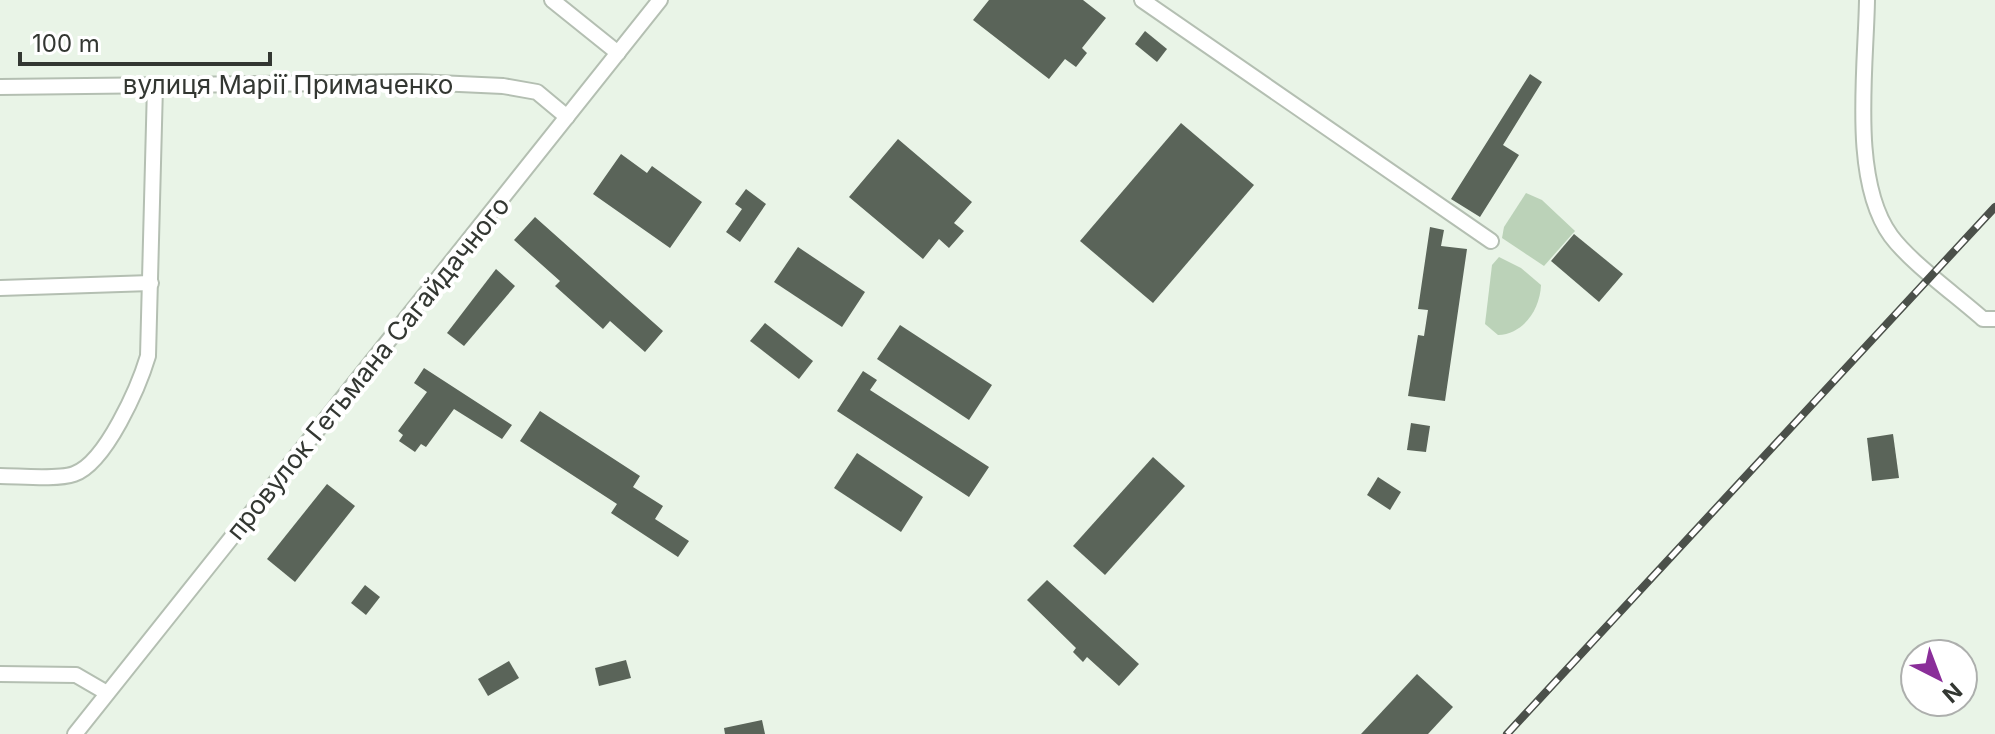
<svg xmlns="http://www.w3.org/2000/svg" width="1995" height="734" font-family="Inter,sans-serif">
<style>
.green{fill:#bbd2b8}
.building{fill:#5a6459}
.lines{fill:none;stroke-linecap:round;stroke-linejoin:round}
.street-casing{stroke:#b4bfb2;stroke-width:18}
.street{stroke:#fff;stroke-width:14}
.rail-casing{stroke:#4b504a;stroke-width:8}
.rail{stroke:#fff;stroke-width:5;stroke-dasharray:15;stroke-linecap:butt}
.labels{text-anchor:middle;stroke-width:8;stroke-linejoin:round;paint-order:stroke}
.street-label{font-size:26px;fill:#333732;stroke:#fff}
</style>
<rect width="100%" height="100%" fill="#e9f4e7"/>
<g class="green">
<polygon points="1526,193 1542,200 1575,231 1544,266 1502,238 1504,227"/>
<path d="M1499 257 1521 268 1541 285C1540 309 1524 334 1498 335L1485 324 1492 265Z"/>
</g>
<g class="building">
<polygon points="989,0 1083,0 1106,18 1082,48 1087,53 1076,67 1065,59 1049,79 973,20"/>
<polygon points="1145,31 1167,49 1157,62 1135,44"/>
<polygon points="1530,74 1542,82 1503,145 1519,155 1480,217 1451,199"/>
<polygon points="1181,123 1254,185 1153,303 1080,241"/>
<polygon points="898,139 972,202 954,223 964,231 949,248 939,239 923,259 849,197"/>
<polygon points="621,154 647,173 652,166 702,202 670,248 593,194"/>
<polygon points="746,189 766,204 740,242 726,232 742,209 735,204"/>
<polygon points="535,217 663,331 645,352 610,321 603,329 555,286 560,281 514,240"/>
<polygon points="1430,227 1444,230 1441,246 1467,249 1445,401 1408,396 1418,335 1424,336 1428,310 1418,309"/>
<polygon points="1574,234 1623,274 1599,302 1551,261"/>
<polygon points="798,247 865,292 842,327 774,282"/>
<polygon points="496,269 515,286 464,346 447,333"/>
<polygon points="765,323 813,361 799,379 750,341"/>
<polygon points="900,325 992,385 969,420 877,359"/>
<polygon points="424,368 512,425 502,439 454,409 426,447 421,444 415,452 399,441 403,435 398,431 427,392 414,383"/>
<polygon points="863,371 877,380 870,390 989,467 969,497 837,411"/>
<polygon points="540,411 640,476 633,487 663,506 655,519 689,541 678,557 611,513 617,504 520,441"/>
<polygon points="1411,423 1430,426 1426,452 1407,450"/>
<polygon points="1893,434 1899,478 1872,481 1867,438"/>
<polygon points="857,453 923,497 901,532 834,488"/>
<polygon points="1153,457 1185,486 1105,575 1073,546"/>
<polygon points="1378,477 1401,492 1390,510 1367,495"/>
<polygon points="327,484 355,506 295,582 267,559"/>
<polygon points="1047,580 1139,664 1119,686 1087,657 1083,662 1073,652 1076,648 1027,600"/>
<polygon points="365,585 380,597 366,615 351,603"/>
<polygon points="626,660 631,678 599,686 595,668"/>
<polygon points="509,661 519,678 488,696 478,679"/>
<polygon points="1417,674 1453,707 1428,734 1361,734"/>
<polygon points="762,720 765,734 725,734 724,728"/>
</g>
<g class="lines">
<g class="street-casing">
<g id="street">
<polyline points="552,0 618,53"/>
<polyline points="1142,0 1491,241"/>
<path d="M1867 0C1866 68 1850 180 1891 236 1911 263 1956 295 1983 319H1995"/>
<polyline points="0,87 416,82 503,86 537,92 567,117"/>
<polyline points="0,288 151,283"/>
<path d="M0 476C19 476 57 480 74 474 106 463 139 386 148 356L155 86"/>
<polyline points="0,674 76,675 107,693"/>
<polyline points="75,734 660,0"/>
</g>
</g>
<use href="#street" class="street"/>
<g class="rail-casing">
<polyline id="rail" points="1507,734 1995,207"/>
</g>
<use href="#rail" class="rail"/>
</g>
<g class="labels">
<g class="street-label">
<text x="288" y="94">вулиця Марії Примаченко</text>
<text transform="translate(368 368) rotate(-51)" y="9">провулок Гетьмана Сагайдачного</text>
</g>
</g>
<g transform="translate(1939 678) rotate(138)"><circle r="38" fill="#ffffff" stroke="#adafad" stroke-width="2"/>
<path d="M0-6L14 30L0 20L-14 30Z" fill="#8a2e99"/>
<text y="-12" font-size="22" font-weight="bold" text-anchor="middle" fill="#333732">N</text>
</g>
<path d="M20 52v12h250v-12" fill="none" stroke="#333732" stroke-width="4"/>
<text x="32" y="52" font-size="24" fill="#333732" stroke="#ffffff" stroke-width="6" paint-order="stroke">100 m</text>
</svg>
